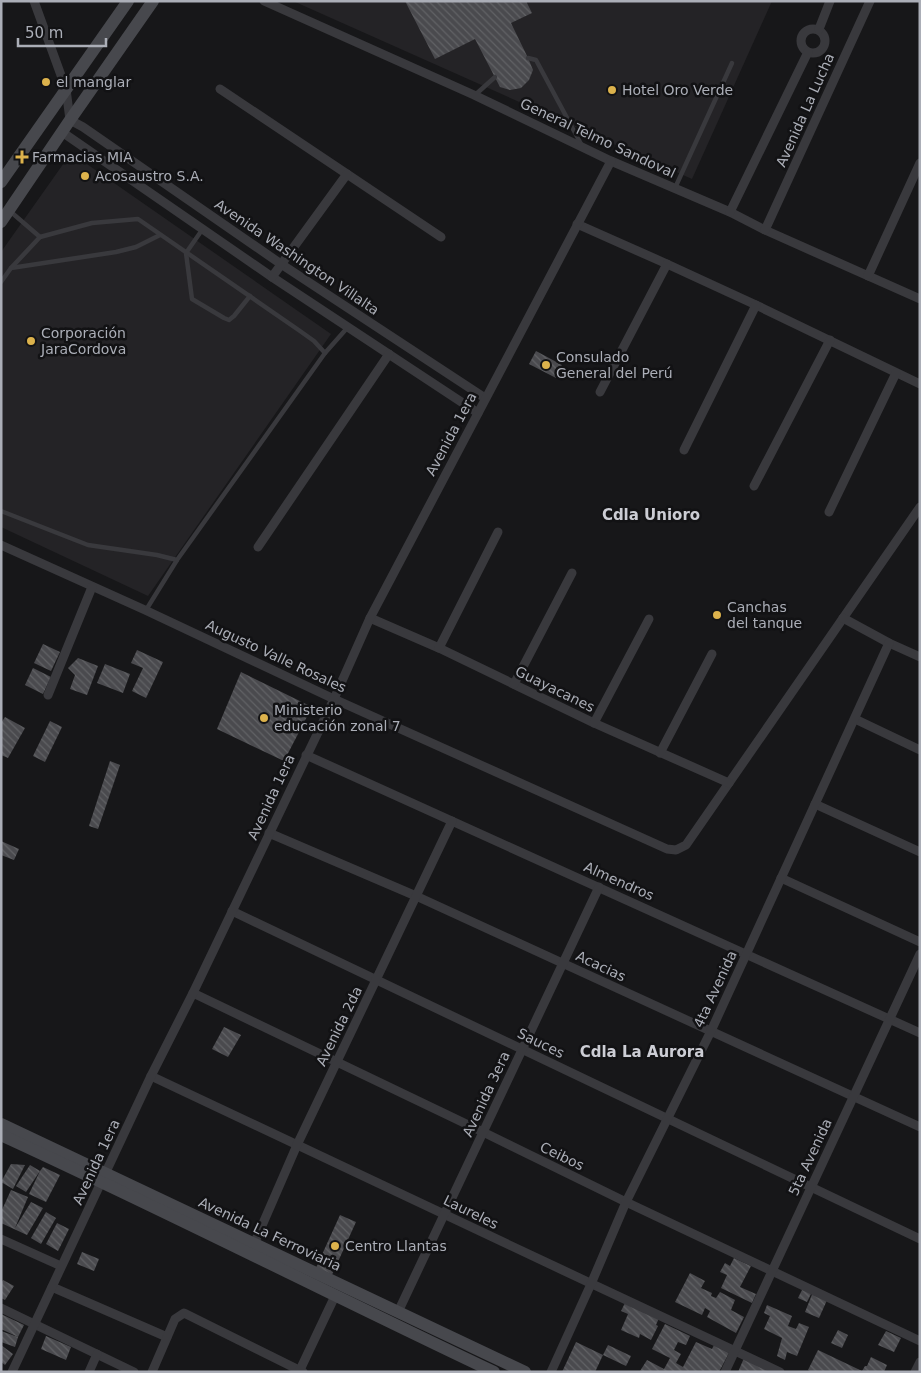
<svg xmlns="http://www.w3.org/2000/svg" width="921" height="1373" font-family="'DejaVu Sans',sans-serif">
<style>
.built{fill:#242326}
.building{fill:url(#building-back-hatch)}
.lines{fill:none;stroke-linecap:round;stroke-linejoin:round}
.service{stroke:#39393d;stroke-width:4.5}
.minor{stroke:#39393d;stroke-width:9}
.secondary{stroke:#47484d;stroke-width:12}
.poi-dot{fill:#dcb24c;stroke:#121214;stroke-width:2}
.labels{text-anchor:middle;stroke-width:5;stroke-linejoin:round;paint-order:stroke}
.poi-label{font-size:14px;fill:#abaeb7;stroke:#121214;text-anchor:start}
.street-label{font-size:14px;fill:#abaeb7;stroke:#121214}
.neighbourhood-label{font-size:15px;font-weight:bold;fill:#cccdd4;stroke:#121214}
</style>
<defs>
<pattern id="building-back-hatch" width="6" height="6" patternUnits="userSpaceOnUse" patternTransform="scale(1.25)"><rect width="6" height="6" fill="#4a4a4e"/><path d="M-1 5l2 2M0 0l6 6M5-1l2 2" fill="none" stroke="#616265"/></pattern>
</defs>
<rect width="100%" height="100%" fill="#171719"/>
<g class="built">
<polygon points="293,1 772,1 692,179"/>
<polygon points="71,153 331,334 148,596 1,527 1,252"/>
</g>
<g class="building">
<polygon points="405,1 526,1 532,13 511,23 528,58 533,70 529,80 521,88 510,90 500,87 475,39 435,59"/>
<polygon points="536,351 562,365 556,378 529,364"/>
<polygon points="43,644 60,652 51,671 34,663"/>
<polygon points="137,650 163,662 146,698 132,691 143,668 131,663"/>
<polygon points="78,658 98,666 87,695 70,689 75,675 68,668"/>
<polygon points="105,664 130,674 123,693 97,683"/>
<polygon points="33,668 51,677 43,694 25,685"/>
<polygon points="241,672 312,707 284,761 217,729"/>
<polygon points="5,717 25,728 8,758 1,755 1,723"/>
<polygon points="50,721 62,727 45,762 33,756"/>
<polygon points="110,761 120,765 98,829 89,826"/>
<polygon points="1,841 19,849 14,860 1,855"/>
<polygon points="224,1027 241,1035 228,1057 212,1049"/>
<polygon points="11,1164 25,1165 13,1189 1,1182"/>
<polygon points="30,1165 40,1171 26,1192 16,1186"/>
<polygon points="43,1167 60,1175 46,1202 29,1194 40,1171"/>
<polygon points="11,1190 28,1197 15,1228 31,1202 43,1208 27,1235 1,1223 1,1212"/>
<polygon points="46,1212 56,1218 41,1244 31,1238"/>
<polygon points="340,1215 356,1222 331,1277 315,1270"/>
<polygon points="57,1223 69,1229 58,1251 46,1244"/>
<polygon points="82,1252 99,1259 94,1271 77,1264"/>
<polygon points="734,1258 751,1266 740,1287 756,1294 752,1303 721,1288 727,1275 720,1272 725,1263 730,1266"/>
<polygon points="690,1273 705,1281 701,1288 712,1293 711,1296 716,1298 720,1292 735,1300 731,1310 744,1317 736,1333 707,1317 710,1311 705,1308 702,1315 675,1302"/>
<polygon points="3,1280 14,1286 5,1300 1,1298 1,1283"/>
<polygon points="803,1288 812,1292 807,1302 798,1298"/>
<polygon points="813,1292 828,1298 819,1318 805,1312"/>
<polygon points="625,1303 659,1318 656,1325 658,1326 651,1340 640,1334 639,1338 621,1330 628,1314 621,1311"/>
<polygon points="767,1305 792,1316 788,1326 796,1329 799,1323 809,1327 797,1356 787,1352 785,1360 777,1356 782,1338 764,1329 770,1316 764,1313"/>
<polygon points="1,1314 24,1325 18,1337 1,1329"/>
<polygon points="665,1324 690,1336 686,1345 678,1342 674,1350 681,1354 676,1363 683,1367 696,1342 712,1349 714,1345 729,1353 719,1372 640,1371 647,1360 664,1369 670,1358 652,1349"/>
<polygon points="838,1330 848,1335 842,1348 831,1343"/>
<polygon points="1,1331 18,1337 15,1347 1,1342"/>
<polygon points="886,1331 901,1338 894,1352 878,1345"/>
<polygon points="46,1336 71,1347 66,1360 41,1349"/>
<polygon points="576,1342 603,1355 595,1372 562,1372"/>
<polygon points="1,1345 13,1354 5,1365 1,1362"/>
<polygon points="608,1345 631,1356 626,1366 603,1355"/>
<polygon points="818,1350 862,1371 865,1366 867,1366 871,1357 887,1365 884,1372 812,1372 808,1370"/>
<polygon points="744,1358 769,1369 768,1372 738,1372"/>
</g>
<g class="lines">
<g class="service">
<polyline points="528,58 536,60 581,144"/>
<polyline points="475,95 495,77"/>
<polyline points="675,188 732,63"/>
<polyline points="11,212 40,237"/>
<polyline points="202,230 186,253 192,299 224,318 229,320 234,316 250,296"/>
<polyline points="11,268 116,252 136,247 160,235"/>
<polyline points="1,282 11,268 40,237 92,223 138,219 300,331 314,341 325,353 177,560 157,555 88,545 1,511"/>
<polyline points="325,353 348,327"/>
<polyline points="146,610 177,560"/>
</g>
<g class="minor">
<polyline points="34,1 66,89 70,120 83,127 281,264 485,398"/>
<polyline points="264,1 474,95 611,161 730,212 765,230 920,299"/>
<circle cx="813" cy="41" r="12"/>
<polyline points="819,29 830,1"/>
<polyline points="220,89 441,237"/>
<polyline points="62,132 272,277 478,413"/>
<polyline points="730,212 808,52"/>
<polyline points="577,224 667,264 756,305 920,384"/>
<polyline points="765,230 870,1"/>
<polyline points="868,276 920,163"/>
<polyline points="272,277 347,174"/>
<polyline points="600,392 667,264"/>
<polyline points="684,450 756,305"/>
<polyline points="754,486 830,340"/>
<polyline points="829,512 896,373"/>
<polyline points="1,545 145,610 334,699 667,849 676,850 686,845 920,507"/>
<polyline points="258,547 389,354"/>
<polyline points="370,618 439,648 594,723 729,783"/>
<polyline points="843,618 889,643 920,657"/>
<polyline points="439,648 498,532"/>
<polyline points="514,684 572,573"/>
<polyline points="48,695 92,587"/>
<polyline points="855,719 920,750"/>
<polyline points="594,723 649,619"/>
<polyline points="660,753 712,654"/>
<polyline points="306,755 920,1033"/>
<polyline points="815,804 920,852"/>
<polyline points="269,833 416,896 920,1127"/>
<polyline points="781,878 920,942"/>
<polyline points="232,911 920,1239"/>
<polyline points="193,993 483,1132 626,1202 920,1341"/>
<path d="M151 1076C361 1175 570 1274 780 1372"/>
<polyline points="1,1239 61,1266"/>
<polyline points="254,1244 297,1145 452,821"/>
<polyline points="52,1287 167,1337"/>
<polyline points="1,1308 134,1372"/>
<polyline points="398,1312 599,887"/>
<polyline points="12,1372 151,1076 193,993 334,699 370,618 611,161"/>
<polyline points="89,1372 97,1354"/>
<polyline points="152,1372 175,1319 184,1313 303,1372"/>
<polyline points="299,1372 335,1296"/>
<polyline points="551,1372 591,1284 626,1202 711,1031 889,643"/>
<polyline points="725,1372 920,954"/>
<polyline points="915,1372 920,1362"/>
</g>
<g class="secondary">
<polyline points="1,182 128,1"/>
<polyline points="1,222 70,120 153,1"/>
<polyline points="1,1124 525,1372"/>
<path d="M1 1135C167 1211 329 1294 494 1372"/>
</g>
</g>
<g class="poi-dot">
<circle cx="46" cy="82" r="5"/>
<circle cx="612" cy="90" r="5"/>
<path d="M19.5 149.5h5v5h5v5h-5v5h-5v-5h-5v-5h5z"/>
<circle cx="85" cy="176" r="5"/>
<circle cx="31" cy="341" r="5"/>
<circle cx="546" cy="365" r="5"/>
<circle cx="717" cy="615" r="5"/>
<circle cx="264" cy="718" r="5"/>
<circle cx="335" cy="1246" r="5"/>
</g>
<g class="labels">
<g class="poi-label">
<text x="56" y="87">el manglar</text>
<text x="622" y="95">Hotel Oro Verde</text>
<text x="32" y="162">Farmacias MIA</text>
<text x="95" y="181">Acosaustro S.A.</text>
<text x="41" y="338">Corporación<tspan x="41" dy="16">JaraCordova</tspan></text>
<text x="556" y="362">Consulado<tspan x="556" dy="16">General del Perú</tspan></text>
<text x="727" y="612">Canchas<tspan x="727" dy="16">del tanque</tspan></text>
<text x="274" y="715">Ministerio<tspan x="274" dy="16">educación zonal 7</tspan></text>
<text x="345" y="1251">Centro Llantas</text>
</g>
<g class="street-label">
<text transform="translate(805 110) rotate(-66)" y="5">Avenida La Lucha</text>
<text transform="translate(598 138) rotate(25)" y="5">General Telmo Sandoval</text>
<text transform="translate(297 257) rotate(34)" y="5">Avenida Washington Villalta</text>
<text transform="translate(451 434) rotate(-62)" y="5">Avenida 1era</text>
<text transform="translate(276 656) rotate(25)" y="5">Augusto Valle Rosales</text>
<text transform="translate(555 689) rotate(26)" y="5">Guayacanes</text>
<text transform="translate(271 797) rotate(-65)" y="5">Avenida 1era</text>
<text transform="translate(619 881) rotate(24)" y="5">Almendros</text>
<text transform="translate(601 966) rotate(25)" y="5">Acacias</text>
<text transform="translate(715 989) rotate(-65)" y="5">4ta Avenida</text>
<text transform="translate(339 1026) rotate(-64)" y="5">Avenida 2da</text>
<text transform="translate(541 1043) rotate(26)" y="5">Sauces</text>
<text transform="translate(486 1094) rotate(-65)" y="5">Avenida 3era</text>
<text transform="translate(562 1156) rotate(26)" y="5">Ceibos</text>
<text transform="translate(810 1157) rotate(-65)" y="5">5ta Avenida</text>
<text transform="translate(96 1162) rotate(-65)" y="5">Avenida 1era</text>
<text transform="translate(471 1212) rotate(26)" y="5">Laureles</text>
<text transform="translate(270 1234) rotate(25)" y="5">Avenida La Ferroviaria</text>
</g>
<g class="neighbourhood-label">
<text x="651" y="520">Cdla Unioro</text>
<text x="642" y="1057">Cdla La Aurora</text>
</g>
</g>
<rect width="921" height="1373" fill="none" stroke="#abaeb7" stroke-width="5"/>
<path d="M18 38v8h88v-8" fill="none" stroke="#abaeb7" stroke-width="2.5"/>
<text x="25" y="38" font-size="15" fill="#abaeb7" stroke="#121214" stroke-width="4" paint-order="stroke">50 m</text>
</svg>
